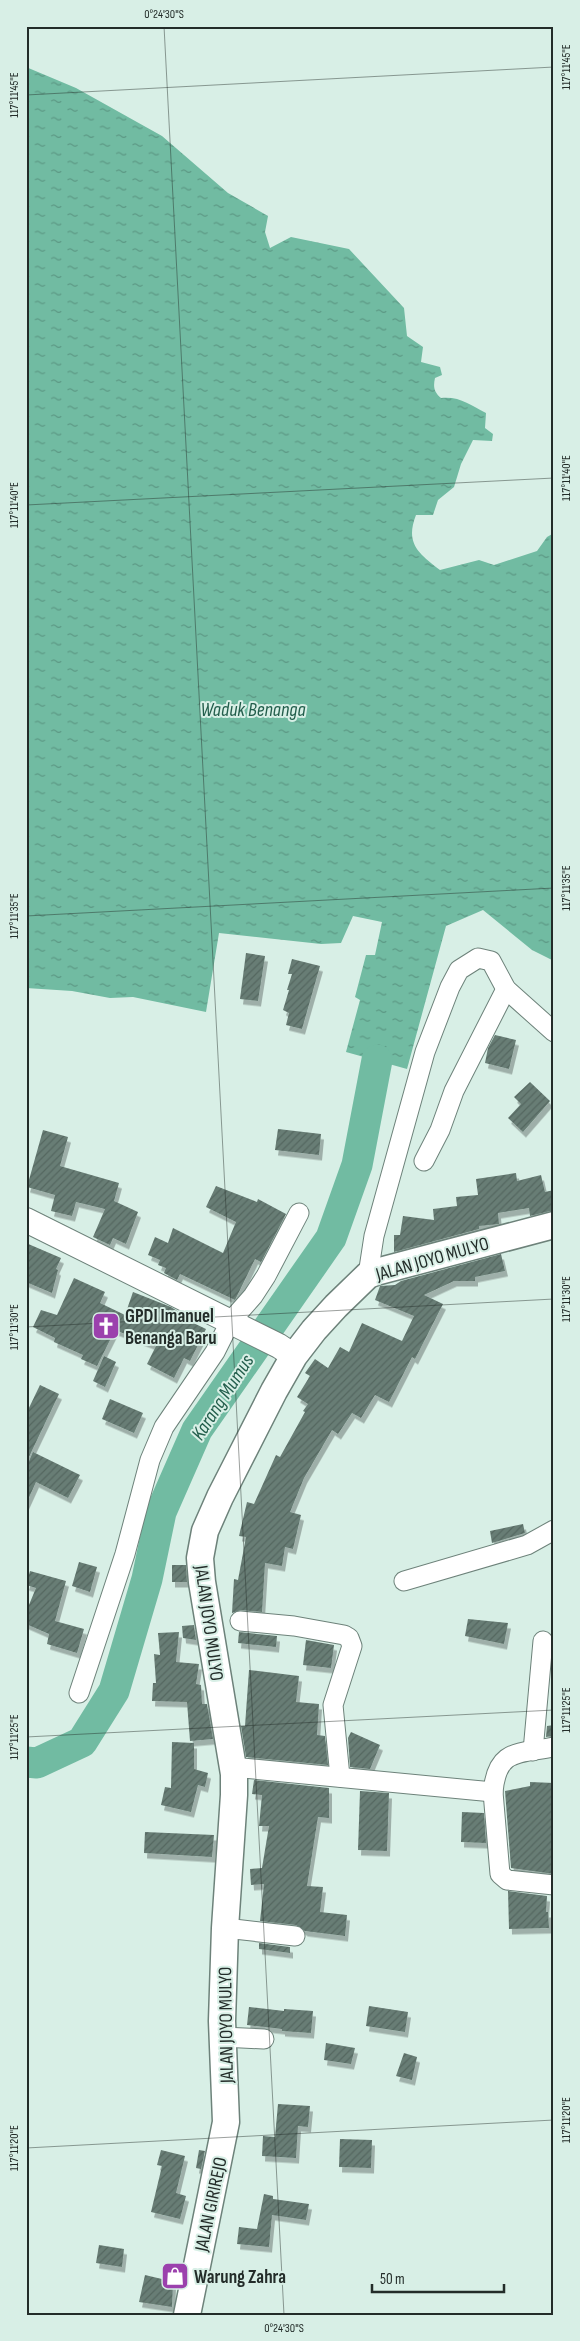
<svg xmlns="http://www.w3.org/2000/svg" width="580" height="2341" font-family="'Sofia Sans Condensed',sans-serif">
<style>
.water{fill:url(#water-ripples)}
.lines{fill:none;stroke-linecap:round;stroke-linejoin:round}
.river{stroke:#71bba2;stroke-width:31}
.building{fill:url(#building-hatch);filter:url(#shadow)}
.minor-casing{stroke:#6d827a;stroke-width:21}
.tertiary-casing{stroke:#6d827a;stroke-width:26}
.secondary-casing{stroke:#6d827a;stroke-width:29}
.minor{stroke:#fff;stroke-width:19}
.tertiary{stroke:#fff;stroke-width:24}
.secondary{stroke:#fff;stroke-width:26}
.ticks{fill:none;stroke:#232c29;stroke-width:1;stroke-opacity:0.45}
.labels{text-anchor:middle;stroke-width:4;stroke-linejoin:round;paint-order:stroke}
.street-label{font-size:19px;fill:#232c29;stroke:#d8efe6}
.poi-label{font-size:19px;font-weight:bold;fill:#232c29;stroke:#d8efe6;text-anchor:start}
.water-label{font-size:20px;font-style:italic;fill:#235e4c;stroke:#d8efe6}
.neatline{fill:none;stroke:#232c29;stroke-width:2}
.ticks-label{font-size:12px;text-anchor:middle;fill:#232c29}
</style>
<defs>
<pattern id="water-ripples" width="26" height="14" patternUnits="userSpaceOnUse" patternTransform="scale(1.25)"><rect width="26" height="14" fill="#71bba2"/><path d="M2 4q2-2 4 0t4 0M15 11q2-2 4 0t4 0" fill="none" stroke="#5c9884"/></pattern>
<pattern id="building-hatch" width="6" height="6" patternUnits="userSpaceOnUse" patternTransform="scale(1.25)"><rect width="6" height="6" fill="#687d75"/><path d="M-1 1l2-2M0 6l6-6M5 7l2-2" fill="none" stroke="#556760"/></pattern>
<filter id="shadow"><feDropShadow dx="3" dy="5.5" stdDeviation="0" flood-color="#0004"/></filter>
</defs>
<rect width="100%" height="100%" fill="#d8efe6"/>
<path class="water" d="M26 67 76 88 162 136 228 193 268 216 265 232 270 248 291 237 349 249 404 308 407 336 423 347 421 362 440 367 442 375 435 378C433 387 434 392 441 398 460 396 470 405 486 413L485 428 493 434 492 441 473 440 461 464 454 487 438 500 433 515H416C405 543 418 553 440 570L479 560 494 565 537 551 547 537 554 533V961L532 950 483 910 446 926 407 1069 346 1052 360 1000 355 997 366 955H375L382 922 353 916 341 943 321 944 219 933 206 1012 133 997 110 998 72 991 26 988Z"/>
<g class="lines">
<polyline class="river" points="26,1762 37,1763 82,1742 114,1691 147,1579 161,1512 197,1430 331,1238 357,1165 377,1060"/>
</g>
<g class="building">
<polygon points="246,953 265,956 258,1001 240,999"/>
<polygon points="292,959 320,966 302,1029 286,1025 289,1013 283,1010 289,990 287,990 292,974 288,974"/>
<polygon points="495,1035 516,1040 509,1069 485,1063 488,1048"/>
<polygon points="530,1082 550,1101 523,1132 508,1118 521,1104 514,1097"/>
<polygon points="278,1129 321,1134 319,1155 275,1150"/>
<polygon points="43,1130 68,1137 60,1166 119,1183 114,1201 138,1212 126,1244 113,1238 110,1245 93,1237 105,1209 76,1202 72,1216 51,1211 55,1195 27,1187"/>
<polygon points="516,1173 517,1181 541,1175 545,1192 554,1190 554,1210 530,1216 529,1208 498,1213 499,1224 479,1226 479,1229 394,1252 394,1235 400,1235 403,1216 434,1220 433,1209 457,1206 456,1197 478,1195 476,1179"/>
<polygon points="216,1186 257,1202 258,1199 286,1214 261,1262 255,1259 235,1300 180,1274 177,1280 164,1273 166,1268 158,1265 160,1260 148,1255 155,1237 168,1243 173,1228 223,1253 236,1222 206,1207"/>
<polygon points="26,1243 61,1258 56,1269 58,1270 52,1293 26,1282"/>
<polygon points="501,1254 505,1271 475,1277 475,1281 454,1281 424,1295 443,1304 415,1359 412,1357 389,1402 375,1395 361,1418 352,1413 338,1434 332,1430 304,1478 290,1512 301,1515 293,1549 285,1547 282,1566 265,1563 262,1612 241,1610 232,1613 234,1579 238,1580 246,1537 239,1536 247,1502 254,1504 276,1455 280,1457 305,1412 303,1411 308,1404 297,1397 310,1376 305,1373 315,1359 328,1368 340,1347 349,1352 362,1323 402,1341 414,1316 375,1300 380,1286 395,1285 401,1281"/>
<polygon points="74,1278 105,1292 100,1303 125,1315 133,1292 171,1307 185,1316 183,1318 206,1329 190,1361 184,1358 174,1378 147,1364 156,1346 115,1330 97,1366 81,1359 83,1355 54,1342 55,1338 33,1327 41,1310 57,1315"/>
<polygon points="104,1356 116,1362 105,1387 93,1381"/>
<polygon points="40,1385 59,1394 26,1463 26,1414"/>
<polygon points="110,1399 143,1413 134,1433 102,1419"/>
<polygon points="33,1452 80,1475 68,1498 36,1482 26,1504 26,1468"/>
<polygon points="523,1524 525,1533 492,1543 490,1531"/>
<polygon points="79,1562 97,1567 90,1592 72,1586"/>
<polygon points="172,1565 186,1565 187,1582 172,1582"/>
<polygon points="30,1571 66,1581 55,1621 84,1629 77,1653 47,1644 49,1634 26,1624 26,1612 36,1588 26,1585"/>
<polygon points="468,1619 508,1623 504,1644 465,1636"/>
<polygon points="194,1625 196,1640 183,1638 182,1626"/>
<polygon points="179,1632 176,1662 199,1664 196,1684 201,1685 202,1704 207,1704 213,1739 190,1741 187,1702 152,1701 153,1683 156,1683 154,1654 160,1655 158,1633"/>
<polygon points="239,1632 277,1636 276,1647 238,1643"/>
<polygon points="306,1640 334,1645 331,1668 303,1665"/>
<polygon points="249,1670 299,1676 296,1702 319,1704 317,1735 325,1736 328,1765 246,1757 241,1726 245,1726"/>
<polygon points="554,1725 554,1736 546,1737 547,1726"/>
<polygon points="351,1732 380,1745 370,1769 350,1767 348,1738"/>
<polygon points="172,1742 194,1743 194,1769 208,1773 205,1787 198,1785 191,1812 161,1805 165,1787 171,1788"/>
<polygon points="254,1780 329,1788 329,1818 318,1817 307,1886 323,1887 320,1912 347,1915 345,1936 305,1931 296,1925 260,1921 264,1884 251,1885 250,1869 262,1868 269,1826 259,1826 262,1795 252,1794"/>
<polygon points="530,1782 554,1783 554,1874 511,1868 505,1791 530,1786"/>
<polygon points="360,1791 389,1793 387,1851 358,1850"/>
<polygon points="462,1812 484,1813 486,1843 461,1842"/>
<polygon points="145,1832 214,1835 212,1857 144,1853"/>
<polygon points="508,1891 547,1896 546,1912 548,1912 549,1928 509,1929"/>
<polygon points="259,1943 290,1947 290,1953 259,1949"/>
<polygon points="369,2006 408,2012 405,2032 366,2026"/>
<polygon points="249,2007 284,2011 284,2009 313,2011 311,2033 282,2031 282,2029 247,2025"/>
<polygon points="326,2043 355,2048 351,2064 324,2060"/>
<polygon points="404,2053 417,2057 412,2080 396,2076"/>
<polygon points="278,2104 310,2106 308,2127 298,2126 296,2158 262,2156 263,2136 275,2137"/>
<polygon points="340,2139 372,2140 371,2168 339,2167"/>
<polygon points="161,2150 185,2156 176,2193 186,2196 180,2219 151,2212 162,2166 157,2165"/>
<polygon points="199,2150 205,2151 201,2169 196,2168"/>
<polygon points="264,2194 273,2196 273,2199 309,2204 306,2220 272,2215 269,2247 237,2244 239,2227 257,2229"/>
<polygon points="99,2245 124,2249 122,2267 96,2263"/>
<polygon points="169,2267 181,2270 178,2284 173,2283 172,2307 139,2302 145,2275 166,2280"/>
</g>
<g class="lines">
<g class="minor-casing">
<g id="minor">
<polyline points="424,1161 440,1130 454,1091 506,989"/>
<polyline points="368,1275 374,1236 425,1052 450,987 459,970 478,958 491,961 506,989 554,1032"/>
<polyline points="404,1581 527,1545 554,1530"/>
<polyline points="240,1621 294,1626 344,1635 349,1638 352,1646 333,1705 340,1777"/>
<polyline points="79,1693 125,1554 150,1460 164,1427 215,1352 230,1322 253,1296 266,1276 299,1213"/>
<polyline points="533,1751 543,1641"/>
<path d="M232 1767 493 1792C497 1749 517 1754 554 1747"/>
<polyline points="493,1792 500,1874 507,1880 554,1885"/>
<polyline points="225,1928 295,1936"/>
<polyline points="222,2037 264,2039"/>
</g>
</g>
<g class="tertiary-casing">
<polyline id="tertiary" points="26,1220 279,1346 294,1356"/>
</g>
<g class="secondary-casing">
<polyline id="secondary" points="187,2315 226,2122 222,2021 225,1928 234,1795 234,1774 202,1582 200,1558 205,1531 220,1497 274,1391 294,1356 314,1330 336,1306 368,1275 376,1272 554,1225"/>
</g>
<use href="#minor" class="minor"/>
<use href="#tertiary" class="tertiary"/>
<use href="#secondary" class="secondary"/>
</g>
<path class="ticks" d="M164 26 284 2315M26 95 554 67M26 505 554 478M26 916 554 888M26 1327 554 1299M26 1737 554 1710M26 2148 554 2120"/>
<defs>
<g id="church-square" transform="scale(1.4375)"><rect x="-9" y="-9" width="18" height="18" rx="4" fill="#9b41ad" stroke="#d8efe6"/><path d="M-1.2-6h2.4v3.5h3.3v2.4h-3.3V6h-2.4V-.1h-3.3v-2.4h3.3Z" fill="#fff"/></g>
<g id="shop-square" transform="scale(1.4375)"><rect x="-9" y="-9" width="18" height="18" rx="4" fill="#9b41ad" stroke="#d8efe6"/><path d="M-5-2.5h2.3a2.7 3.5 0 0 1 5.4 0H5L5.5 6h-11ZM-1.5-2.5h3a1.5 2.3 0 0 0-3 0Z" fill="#fff"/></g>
</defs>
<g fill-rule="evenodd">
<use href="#church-square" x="106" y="1326"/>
<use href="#shop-square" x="175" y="2276"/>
</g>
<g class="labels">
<g class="street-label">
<text transform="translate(432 1258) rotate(-16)" y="7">JALAN JOYO MULYO</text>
<text transform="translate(210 1623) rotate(82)" y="7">JALAN JOYO MULYO</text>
<text transform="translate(225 2025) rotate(-91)" y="7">JALAN JOYO MULYO</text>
<text transform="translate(210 2204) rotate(-78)" y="7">JALAN GIRIREJO</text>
</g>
<g class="poi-label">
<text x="125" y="1322">GPDI Imanuel<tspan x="125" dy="22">Benanga Baru</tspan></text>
<text x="194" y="2283">Warung Zahra</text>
</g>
<g class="water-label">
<text x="253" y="716">Waduk Benanga</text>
<text transform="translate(222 1397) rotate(-57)" y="7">Karang Mumus</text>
</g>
</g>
<rect width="580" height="2341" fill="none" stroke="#d8efe6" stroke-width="55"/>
<path d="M372 2284v8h132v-8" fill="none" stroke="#232c29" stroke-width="2.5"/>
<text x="380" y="2284" font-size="15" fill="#232c29" stroke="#d8efe6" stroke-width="4" paint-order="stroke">50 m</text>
<rect x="28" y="28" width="524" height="2286" class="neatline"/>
<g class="ticks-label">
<text x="164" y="18">0°24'30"S</text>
<text transform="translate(566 67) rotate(-90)" y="4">117°11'45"E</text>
<text transform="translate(14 95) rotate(-90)" y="4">117°11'45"E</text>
<text transform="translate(566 478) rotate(-90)" y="4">117°11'40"E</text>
<text transform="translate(14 505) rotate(-90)" y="4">117°11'40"E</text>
<text transform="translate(566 888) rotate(-90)" y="4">117°11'35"E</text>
<text transform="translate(14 916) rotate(-90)" y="4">117°11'35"E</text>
<text transform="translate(566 1299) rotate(-90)" y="4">117°11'30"E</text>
<text transform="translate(14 1327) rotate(-90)" y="4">117°11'30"E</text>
<text transform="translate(566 1710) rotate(-90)" y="4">117°11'25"E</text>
<text transform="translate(14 1737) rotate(-90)" y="4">117°11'25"E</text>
<text transform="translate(566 2120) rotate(-90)" y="4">117°11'20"E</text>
<text transform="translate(14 2148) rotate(-90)" y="4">117°11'20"E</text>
<text x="284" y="2332">0°24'30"S</text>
</g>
</svg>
